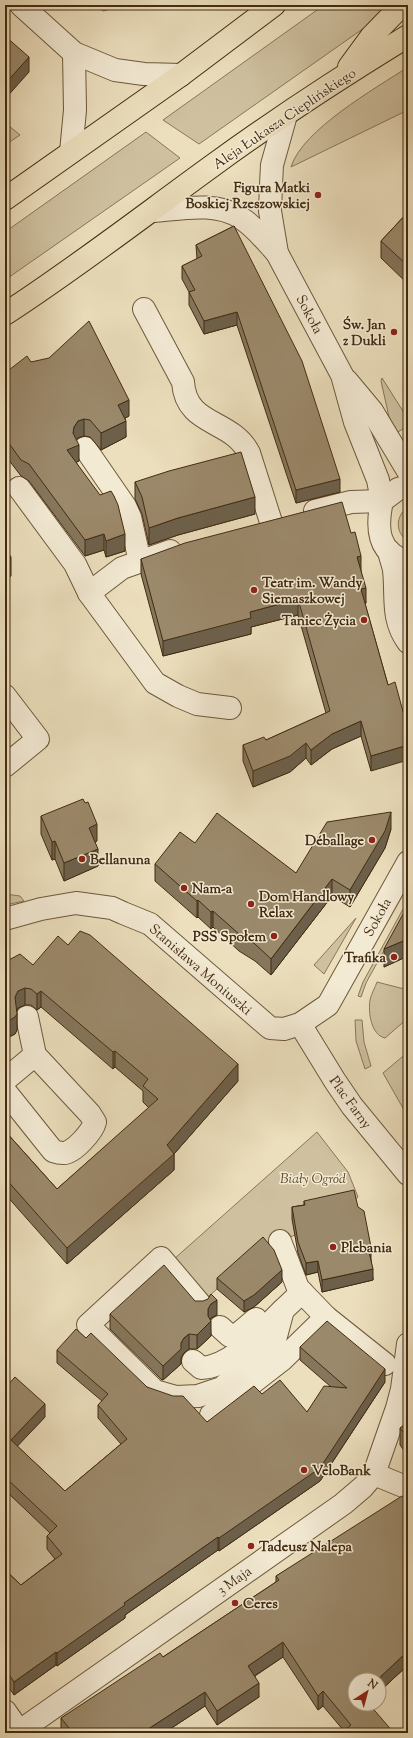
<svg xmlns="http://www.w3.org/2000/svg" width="413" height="1738" font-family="'Sorts Mill Goudy',serif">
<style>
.green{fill:#cfc1a0;stroke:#897659}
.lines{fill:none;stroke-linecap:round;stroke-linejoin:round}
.minor-casing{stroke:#6d593d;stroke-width:24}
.major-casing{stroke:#432c12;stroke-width:24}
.minor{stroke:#f3ead4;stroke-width:22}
.major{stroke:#ecdfbd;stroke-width:22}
.wall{fill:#85765c;stroke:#432c12}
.shaded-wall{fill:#6c604b;stroke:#432c12}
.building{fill:#9b896b;stroke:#432c12}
.poi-dot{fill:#8f2418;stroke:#f3ead4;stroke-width:1.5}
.labels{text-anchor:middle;stroke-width:3;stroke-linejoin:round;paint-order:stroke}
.street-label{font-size:14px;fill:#432c12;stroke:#f3ead4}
.poi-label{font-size:14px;font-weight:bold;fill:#432c12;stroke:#f3ead4;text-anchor:start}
.park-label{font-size:14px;font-style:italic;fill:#5f4a2e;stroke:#f3ead4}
</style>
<rect width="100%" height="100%" fill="#ecdfbd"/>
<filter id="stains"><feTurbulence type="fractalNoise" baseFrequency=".005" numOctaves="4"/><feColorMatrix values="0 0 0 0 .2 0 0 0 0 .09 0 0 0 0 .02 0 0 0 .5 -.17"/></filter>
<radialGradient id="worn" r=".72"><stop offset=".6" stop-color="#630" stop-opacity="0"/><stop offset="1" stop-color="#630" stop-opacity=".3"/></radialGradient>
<g class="green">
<polygon points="96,5 127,5 103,11"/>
<polygon points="324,5 391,5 384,14 199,144 163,120"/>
<path d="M408 67V110L291 167C302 130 376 88 408 67Z"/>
<polygon points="9,126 20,135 5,145 5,128"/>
<polygon points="146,132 180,158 5,280 5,232"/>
<polygon points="382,378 408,419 408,429 406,427 398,432 389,417 381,381"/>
<path d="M408 507V541C395 533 395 516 408 507Z"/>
<polygon points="5,894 20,896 24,901 5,905"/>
<polygon points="408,900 408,907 366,983 361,997 358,996 363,982"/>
<polygon points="356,918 324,974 314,965"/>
<path d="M377 982 408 990V1018L385 1038C371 1035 368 1012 370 1000 371 994 375 988 377 982Z"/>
<polygon points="355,1020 362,1020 364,1042 371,1066 365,1069 356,1041"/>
<polygon points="408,1052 408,1117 383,1073"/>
<polygon points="317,1132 348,1172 358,1197 354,1201 295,1235 263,1248 208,1297 174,1259"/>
<polygon points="5,1490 57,1539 56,1665 5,1609"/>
</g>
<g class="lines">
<g class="minor-casing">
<g id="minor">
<polyline points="21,5 74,53 115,70 144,74 181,75"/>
<polyline points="286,115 272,165 271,185 270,211 277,253 342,375 355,422 378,480 382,501"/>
<polyline points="71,152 75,110 74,53"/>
<path d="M153 211C181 209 216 201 241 218 255 227 266 241 277 253"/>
<path d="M144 309 183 382C186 427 231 418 249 453L271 522"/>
<polyline points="347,381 372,411 408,471"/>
<polyline points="85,448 125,506 130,517 140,562"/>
<path d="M408 486 398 489 382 501C376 528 377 553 408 562"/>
<polyline points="19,488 75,564 89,593 155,683 178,696 197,704 230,708"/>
<polyline points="315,511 351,502 382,501"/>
<path d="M389 551C390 557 393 564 394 570 397 596 391 619 408 642"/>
<polyline points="89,593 122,568 170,551"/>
<polyline points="5,696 38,739 5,766"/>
<polyline points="5,919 41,909 76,903 112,908 123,913 150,924 270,1028 284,1029 300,1024 328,1005 408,862"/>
<polyline points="300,1024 335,1081 352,1106 408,1174"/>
<polyline points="5,1080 35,1055"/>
<path d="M5 1091 53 1151C56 1152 60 1153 63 1153 73 1154 93 1131 95 1122L90 1114 35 1055 27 1017"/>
<polyline points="280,1241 298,1288 326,1317"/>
<polyline points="200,1304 161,1258 88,1325 155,1391 176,1397 198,1396 222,1388 275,1340 283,1310 302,1292"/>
<polyline points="220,1327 230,1336 237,1335 256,1319"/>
<path d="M193 1361 201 1368C232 1367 261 1331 283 1310"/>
<polyline points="211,1415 283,1359 326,1317 385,1364"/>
<polyline points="374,1474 408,1488"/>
<polyline points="5,1711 19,1731"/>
<polyline points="17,1733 343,1504 363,1487 374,1474 397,1408 402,1389 408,1344"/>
</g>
</g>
<g class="major-casing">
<g id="major">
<polyline points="349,67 371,37 402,5"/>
<polyline points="5,199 181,75 274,5"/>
<path d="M5 314C76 268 143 216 212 166 275 120 341 77 408 36"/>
</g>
</g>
<use href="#minor" class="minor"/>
<use href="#major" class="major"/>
</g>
<g class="wall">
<polygon points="408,212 408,284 381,258 381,241"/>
<polygon points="234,226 340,492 296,503 237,325 204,334 189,305 189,292 182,279 182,266 197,259 196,245"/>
<polygon points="31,362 129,416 125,418 126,437 101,450 90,437 84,436 78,438 76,440 79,461 76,462 125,551 106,557 104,550 85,556 29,481 21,476 5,455 5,373"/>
<polygon points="135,482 255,514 178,535 149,545 142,514 135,499"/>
<polygon points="141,559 361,571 366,603 365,604 388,685 371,771 361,736 332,749 311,765 306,758 290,772 253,787 243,761 243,745 266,740 326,713 298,615 251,627 251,634 163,656 141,574"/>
<polygon points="41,816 97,841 95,842 98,866 64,881 55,859 52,860 41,834"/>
<polygon points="391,829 385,848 350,907 332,896 271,975 255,961 239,951 213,927 211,929 198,917 197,918 155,881 155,864 195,843 296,873"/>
<polygon points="408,905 408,956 384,967"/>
<polygon points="68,945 238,1081 174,1154 174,1170 67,1264 5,1194 5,1131 57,1189 149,1108 143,1102 143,1091 115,1067 113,1069 41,1007 37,1010 31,1005 25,1005 18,1008 17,1011 17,1030 15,1034 5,1039 33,965"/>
<polygon points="304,1201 371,1259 373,1280 322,1292 318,1272 306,1275 298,1253 292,1219 292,1207 304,1205"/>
<polygon points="217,1278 282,1282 254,1307 244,1312 217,1289"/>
<polygon points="110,1314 217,1315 211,1318 210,1320 211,1336 197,1349 189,1349 184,1353 181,1358 181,1364 163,1380 162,1380 110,1329"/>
<polygon points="86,1338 147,1387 207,1422 262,1394 307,1412 330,1386 300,1360 300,1347 385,1382 320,1481 219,1551 218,1550 125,1615 125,1618 57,1666 56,1665 14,1695 5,1682 5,1570 21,1585 55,1559 47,1549 47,1536 50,1533 5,1490 5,1388 45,1417 17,1446 65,1491 121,1444 98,1418 98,1405 102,1401 57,1363 57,1350"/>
<polygon points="408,1423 408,1456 400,1445 400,1428"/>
<polygon points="408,1500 408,1665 379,1692 379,1680 355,1704 394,1733 344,1731 323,1706 318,1710 283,1657 255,1676 259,1697 217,1725 205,1706 164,1733 62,1733 61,1732 61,1718 163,1657 276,1582 276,1576"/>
</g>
<g class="shaded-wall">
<polygon points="29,57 29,72 5,99 5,84"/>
<polygon points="237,312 237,325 204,334 204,321"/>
<polygon points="129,400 129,416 118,422 118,405"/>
<polygon points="84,419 84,436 78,438 74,443 79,445 79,461 67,467 67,450 73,433 74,427 78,421"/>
<polygon points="126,421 126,437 101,450 101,433"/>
<polygon points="340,479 340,492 296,503 296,490"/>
<polygon points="255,497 255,514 178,535 149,545 149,528 178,518"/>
<polygon points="104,534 104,550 85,556 85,540"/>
<polygon points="125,534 125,551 106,557 106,541"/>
<polygon points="361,556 361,572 357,557"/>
<polygon points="11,557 11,576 5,580 5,562"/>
<polygon points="366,588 366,603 361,605 361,589"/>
<polygon points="298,599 298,615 251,627 251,634 163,656 163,641 250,612"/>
<polygon points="361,721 361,736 332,749 311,765 311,750 332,734"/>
<polygon points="306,743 306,758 290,772 253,787 253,771"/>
<polygon points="408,745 408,760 371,771 371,756"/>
<polygon points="391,812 391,829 385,848 350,907 350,890"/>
<polygon points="97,824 97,841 89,845 89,828"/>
<polygon points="55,841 55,859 52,860 52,842"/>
<polygon points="98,849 98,866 64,881 64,863"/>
<polygon points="332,879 332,896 271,975 271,959"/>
<polygon points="198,900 198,917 197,918 197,901"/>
<polygon points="213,911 213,927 211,929 211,912"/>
<polygon points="408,939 408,956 384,967 384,949"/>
<polygon points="25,988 25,1005 18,1008 15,1014 15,997 18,991"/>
<polygon points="41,991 41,1007 37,1010 37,994"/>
<polygon points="17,1014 17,1030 15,1034 5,1039 5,1023"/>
<polygon points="115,1051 115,1067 113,1069 113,1052"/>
<polygon points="238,1064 238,1081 174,1154 174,1170 67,1264 67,1248 167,1145"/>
<polygon points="371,1247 371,1259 368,1259 368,1248"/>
<polygon points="318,1261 318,1272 306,1275 306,1263"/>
<polygon points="373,1269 373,1280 322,1292 322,1280"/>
<polygon points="282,1270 282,1282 254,1307 244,1312 244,1301"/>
<polygon points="217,1300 217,1315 211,1318 208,1324 208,1309 211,1304"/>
<polygon points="211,1321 211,1336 197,1349 197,1335"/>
<polygon points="189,1334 189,1349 184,1353 181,1358 181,1364 163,1380 163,1366 181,1343 184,1338"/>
<polygon points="385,1369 385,1382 320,1481 219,1551 219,1538"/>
<polygon points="45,1404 45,1417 11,1453 11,1440"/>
<polygon points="218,1537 218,1550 125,1615 125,1618 57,1666 57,1653 124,1603"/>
<polygon points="283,1642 283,1657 248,1680 248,1666"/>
<polygon points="408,1651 408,1665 379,1692 379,1680 377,1680"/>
<polygon points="56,1652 56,1665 14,1695 14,1682"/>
<polygon points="259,1683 259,1697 217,1725 217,1711"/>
<polygon points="323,1691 323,1706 318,1710 318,1696"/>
<polygon points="205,1692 205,1706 164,1733 142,1733"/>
</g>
<g class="building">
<polygon points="5,36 29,57 5,84"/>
<polygon points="408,212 408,266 381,241"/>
<polygon points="234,226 302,361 340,479 296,490 237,312 204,321 189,292 195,290 182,266 202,256 196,245"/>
<polygon points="89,321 129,400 118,405 126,421 101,433 90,420 84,419 78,421 74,427 73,433 79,445 67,450 100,495 111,491 114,496 118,505 125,534 106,541 104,534 85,540 29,464 21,460 5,438 5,373 27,356 31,362 49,358"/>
<polygon points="241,452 255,497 178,518 149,528 142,497 135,482 169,471"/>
<polygon points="342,502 351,533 355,532 361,556 357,557 366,588 361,589 388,685 395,682 408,730 408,745 371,756 361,721 332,734 311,750 306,743 290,756 253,771 243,745 264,737 266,740 330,711 298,599 250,612 251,618 163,641 141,559 185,543"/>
<polygon points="5,549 11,557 5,562"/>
<polygon points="83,799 85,803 88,802 97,824 89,828 98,849 64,863 55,841 52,842 41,816"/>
<polygon points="391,812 385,831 350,890 332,879 271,959 255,944 239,934 213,911 211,912 198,900 197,901 155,864 180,832 195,843 217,813 296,873 327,822"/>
<polygon points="408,905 408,939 384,949"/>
<polygon points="80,931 90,935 238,1064 167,1145 174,1154 67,1248 5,1178 5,1131 57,1189 158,1099 143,1086 148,1079 115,1051 113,1052 41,991 37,994 31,989 25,988 18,991 15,997 17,1014 15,1017 5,1023 5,962 20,954 33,965 58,936 68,945"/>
<polygon points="354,1190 358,1207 364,1211 371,1247 368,1248 373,1269 322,1280 318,1261 306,1263 298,1242 292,1207 305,1205 304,1201"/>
<polygon points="263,1237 274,1250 282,1270 254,1295 244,1301 217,1278"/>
<polygon points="164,1265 195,1301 203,1301 208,1299 211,1294 217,1300 211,1304 208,1309 208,1316 211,1321 197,1335 189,1334 184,1338 181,1343 181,1349 163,1366 162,1365 110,1314"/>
<polygon points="327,1321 385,1369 320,1468 219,1538 218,1537 124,1603 125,1605 57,1653 56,1652 14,1682 5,1669 5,1633 7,1632 5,1630 5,1570 21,1585 62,1554 47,1536 57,1526 5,1477 5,1388 15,1377 45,1404 11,1440 65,1491 127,1439 98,1405 108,1394 57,1350 76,1329 86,1338 91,1333 147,1387 173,1396 183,1396 207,1422 254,1386 262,1394 280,1380 307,1412 324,1386 347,1388 300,1347"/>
<polygon points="408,1423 408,1439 400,1428"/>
<polygon points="402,1496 408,1500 408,1651 377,1680 355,1680 355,1704 369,1704 394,1733 341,1733 351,1725 323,1691 318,1696 283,1642 248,1666 259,1683 217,1711 205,1692 142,1733 73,1733 61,1718 160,1653 163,1657 279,1580 276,1576"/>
</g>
<g class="poi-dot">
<circle cx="318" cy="195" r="4"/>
<circle cx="394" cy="332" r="4"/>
<circle cx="254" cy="590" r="4"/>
<circle cx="364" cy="620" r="4"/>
<circle cx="372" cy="840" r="4"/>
<circle cx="82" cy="859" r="4"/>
<circle cx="184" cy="888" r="4"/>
<circle cx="251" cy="904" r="4"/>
<circle cx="274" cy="936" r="4"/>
<circle cx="394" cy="957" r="4"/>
<circle cx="333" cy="1247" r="4"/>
<circle cx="304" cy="1470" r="4"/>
<circle cx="251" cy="1546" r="4"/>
<circle cx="235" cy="1603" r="4"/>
</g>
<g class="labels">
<g class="street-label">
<text transform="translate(284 118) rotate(-34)" y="5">Aleja Łukasza Cieplińskiego</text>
<text transform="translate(310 314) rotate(62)" y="5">Sokoła</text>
<text transform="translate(377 917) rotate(-61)" y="5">Sokoła</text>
<text transform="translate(201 969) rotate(41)" y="5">Stanisława Moniuszki</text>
<text transform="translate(351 1102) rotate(54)" y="5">Plac Farny</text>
<text transform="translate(234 1580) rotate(-35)" y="5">3 Maja</text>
</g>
<g class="poi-label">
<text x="310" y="192" text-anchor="end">Figura Matki<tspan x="310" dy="16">Boskiej Rzeszowskiej</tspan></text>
<text x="386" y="329" text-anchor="end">Św. Jan<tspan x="386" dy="16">z Dukli</tspan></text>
<text x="262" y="587">Teatr im. Wandy<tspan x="262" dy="16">Siemaszkowej</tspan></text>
<text x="356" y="625" text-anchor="end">Taniec Życia</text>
<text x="364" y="845" text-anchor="end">Déballage</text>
<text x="90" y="864">Bellanuna</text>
<text x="192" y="893">Nam-a</text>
<text x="259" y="901">Dom Handlowy<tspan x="259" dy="16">Relax</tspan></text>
<text x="266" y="941" text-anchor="end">PSS Społem</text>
<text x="386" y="962" text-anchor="end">Trafika</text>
<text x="341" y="1252">Plebania</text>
<text x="312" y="1475">VeloBank</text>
<text x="259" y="1551">Tadeusz Nalepa</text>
<text x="243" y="1608">Ceres</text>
</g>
<g class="park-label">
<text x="313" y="1183">Biały Ogród</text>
</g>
</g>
<rect width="413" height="1738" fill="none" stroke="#ecdfbd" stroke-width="20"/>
<rect x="6" y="6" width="401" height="1726" fill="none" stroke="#432c12" stroke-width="2"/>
<rect x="10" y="10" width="393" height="1718" fill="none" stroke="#432c12"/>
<g transform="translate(367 1692) rotate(36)"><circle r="19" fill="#f3ead4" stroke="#ad9e86"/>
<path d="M0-3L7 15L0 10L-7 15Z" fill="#8f2418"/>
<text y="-6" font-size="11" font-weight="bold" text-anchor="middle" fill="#432c12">N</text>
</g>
<rect width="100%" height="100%" filter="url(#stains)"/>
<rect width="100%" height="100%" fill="url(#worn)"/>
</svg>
